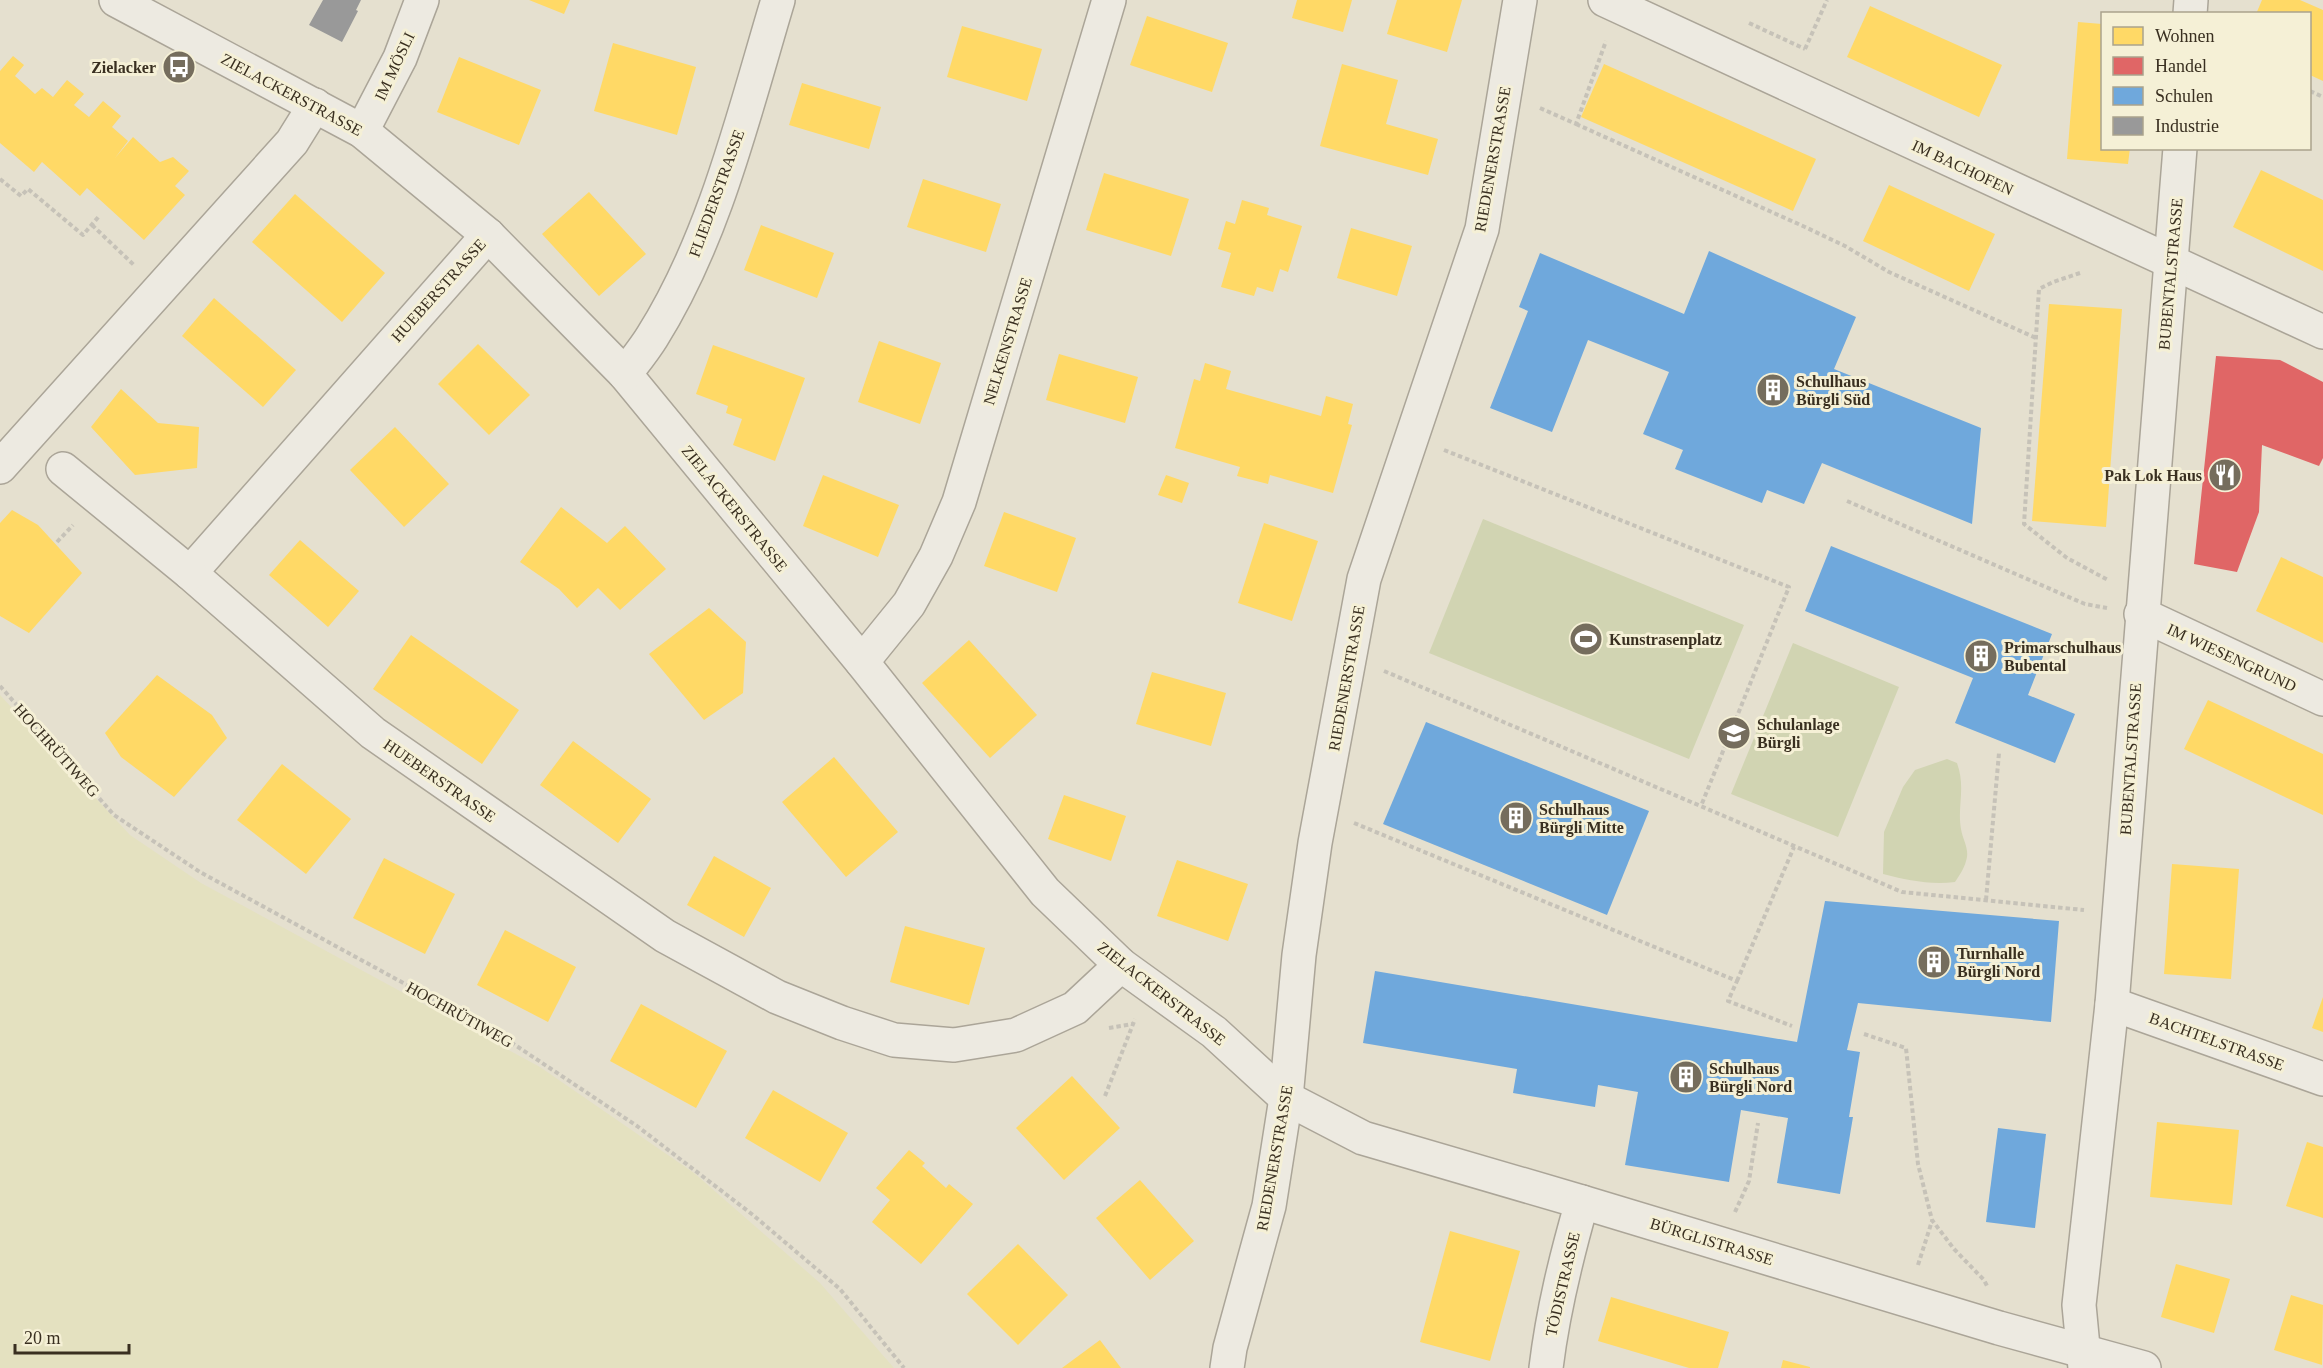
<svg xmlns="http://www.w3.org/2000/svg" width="2323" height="1368" font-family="'Times New Roman',serif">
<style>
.farmland{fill:#e4e1c0}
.green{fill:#d1d4b2}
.homes{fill:#ffd966}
.shops{fill:#e06666}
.schools{fill:#6fa8dc}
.industry{fill:#999}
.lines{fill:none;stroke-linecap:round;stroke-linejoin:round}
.minor-casing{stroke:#aba598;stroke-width:36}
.path{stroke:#c6c2b8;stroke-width:4;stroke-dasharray:4.5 3;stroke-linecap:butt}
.minor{stroke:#edeae1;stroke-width:33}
.labels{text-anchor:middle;stroke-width:6;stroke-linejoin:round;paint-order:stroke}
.street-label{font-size:16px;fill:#392f20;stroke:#f5f0d6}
.poi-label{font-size:16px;font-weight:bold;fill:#392f20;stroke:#f5f0d6;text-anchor:start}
</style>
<rect width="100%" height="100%" fill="#e5e0cf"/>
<polygon class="farmland" points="0,695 130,835 201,883 540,1067 694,1173 820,1283 894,1368 0,1368"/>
<g class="green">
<polygon points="1483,519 1744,625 1689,759 1429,653"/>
<polygon points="1793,643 1899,687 1838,837 1731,794"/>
<path d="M1947 759 1957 763C1966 788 1957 806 1961 829 1963 841 1970 849 1966 861 1964 869 1959 876 1955 882 1929 885 1907 880 1883 874L1884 832 1903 787 1915 770Z"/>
</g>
<g class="homes">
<polygon points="529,0 570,0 564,14"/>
<polygon points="1297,0 1352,0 1343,32 1292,18"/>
<polygon points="1397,0 1462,0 1447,52 1387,34"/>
<polygon points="2262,0 2300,0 2323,10 2323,81 2310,75 2310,14 2256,14"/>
<polygon points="1870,6 2002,65 1979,117 1847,57"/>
<polygon points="1147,16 1228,43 1212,92 1130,65"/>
<polygon points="2078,22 2102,24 2102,148 2130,148 2128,164 2067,159"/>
<polygon points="962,26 1042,49 1027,101 947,77"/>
<polygon points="613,43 696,67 677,135 594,111"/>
<polygon points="13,56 24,65 15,76 35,94 42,88 53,97 67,80 84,94 74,105 89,117 103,101 121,116 112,127 128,141 115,158 133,137 160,162 173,157 189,171 175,186 185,195 144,240 87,188 80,196 42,162 34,172 0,143 0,71"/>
<polygon points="459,57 541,90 519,145 437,112"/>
<polygon points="1342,64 1398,80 1386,124 1438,139 1428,175 1320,146"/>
<polygon points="1604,64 1816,159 1793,211 1581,117"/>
<polygon points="802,83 881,107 869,149 789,125"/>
<polygon points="2261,170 2323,200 2323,271 2233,227"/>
<polygon points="1104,173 1189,199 1171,256 1086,230"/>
<polygon points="923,179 1001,204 986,252 907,227"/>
<polygon points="1889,185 1995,234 1969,291 1863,241"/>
<polygon points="589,192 646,254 599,296 542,234"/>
<polygon points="295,194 385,273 342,322 252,242"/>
<polygon points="1242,200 1269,208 1267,215 1302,226 1288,272 1280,269 1273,292 1257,287 1254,296 1221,287 1231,253 1218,249 1226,221 1235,224"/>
<polygon points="761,225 834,253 817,298 744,270"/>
<polygon points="1351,228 1412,246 1397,296 1337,278"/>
<polygon points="214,298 296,370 263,407 182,336"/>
<polygon points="2049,304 2122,309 2106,527 2032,521"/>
<polygon points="879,341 941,363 920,424 858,402"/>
<polygon points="478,344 530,395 489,435 438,384"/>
<polygon points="713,345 805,378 775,461 733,445 742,419 726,413 728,406 696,394"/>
<polygon points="1059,354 1138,377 1125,423 1046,400"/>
<polygon points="1205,363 1231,371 1226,389 1321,416 1326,396 1353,404 1348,424 1352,425 1333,493 1270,475 1268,484 1237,476 1240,467 1175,448 1194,379 1200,381"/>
<polygon points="121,389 158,423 199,427 197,468 135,475 91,427"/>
<polygon points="395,427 449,484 404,527 350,470"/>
<polygon points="823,475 899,505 878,557 803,526"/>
<polygon points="1166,475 1189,483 1182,503 1158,495"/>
<polygon points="561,507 607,543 625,526 666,569 620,610 598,588 577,608 559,589 520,562"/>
<polygon points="12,510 38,525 82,573 29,633 0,616 0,523"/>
<polygon points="1004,512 1076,538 1057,592 984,566"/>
<polygon points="1264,523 1318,541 1292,621 1238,603"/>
<polygon points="300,540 359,591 328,627 269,575"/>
<polygon points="2281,557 2323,577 2323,643 2256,611"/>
<polygon points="709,608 746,642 743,693 704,720 649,654"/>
<polygon points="411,635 519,710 482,764 373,689"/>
<polygon points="969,640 1037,715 990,758 922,683"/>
<polygon points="1152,672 1226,693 1211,746 1136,724"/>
<polygon points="157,675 212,715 227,738 174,797 121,757 105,733"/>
<polygon points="2208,700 2323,754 2323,815 2184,749"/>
<polygon points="573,741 651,799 618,843 540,785"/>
<polygon points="834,757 898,832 846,877 782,802"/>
<polygon points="282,764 351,819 306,874 237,820"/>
<polygon points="1064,795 1126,816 1111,861 1048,839"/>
<polygon points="714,856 771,888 744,937 687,905"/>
<polygon points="384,858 455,894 425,954 353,918"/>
<polygon points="1177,860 1248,884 1228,941 1157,916"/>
<polygon points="2172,864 2239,869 2231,979 2164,974"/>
<polygon points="905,926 985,948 969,1005 890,982"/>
<polygon points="505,930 576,967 548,1022 477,985"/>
<polygon points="2323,997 2323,1032 2312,1028"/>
<polygon points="641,1004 727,1051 696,1108 610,1061"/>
<polygon points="1072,1076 1120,1128 1064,1180 1016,1128"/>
<polygon points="773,1090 848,1133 820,1182 745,1138"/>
<polygon points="2157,1122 2239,1130 2232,1205 2150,1197"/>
<polygon points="2307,1142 2323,1147 2323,1218 2286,1206"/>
<polygon points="909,1150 925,1163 922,1166 946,1188 949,1184 973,1204 921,1264 872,1222 890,1200 876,1188"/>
<polygon points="1140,1180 1194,1241 1150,1280 1096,1218"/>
<polygon points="1450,1231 1520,1251 1490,1361 1420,1342"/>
<polygon points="1018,1244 1068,1295 1018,1345 967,1294"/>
<polygon points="2176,1264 2230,1279 2214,1333 2161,1317"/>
<polygon points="2291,1295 2323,1305 2322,1365 2274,1350"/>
<polygon points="1611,1297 1729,1332 1718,1368 1689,1368 1598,1341"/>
<polygon points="1100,1340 1121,1368 1062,1368"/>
<polygon points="1783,1360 1810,1367 1810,1368 1781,1368"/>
</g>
<polygon class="shops" points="2216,356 2280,360 2323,382 2323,458 2319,466 2262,445 2259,512 2237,572 2194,564"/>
<g class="schools">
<polygon points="1709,251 1856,317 1834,369 1981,428 1972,524 1822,463 1804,504 1767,490 1762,503 1675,469 1683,450 1643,434 1669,372 1588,340 1552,432 1490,408 1528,311 1519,307 1540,253 1684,314"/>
<polygon points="1831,546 2052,634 2028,695 2075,714 2055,763 1955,723 1973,678 1805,611"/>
<polygon points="1426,722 1649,811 1607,915 1383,824"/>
<polygon points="1825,901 2059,921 2051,1022 1858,1003 1847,1050 1860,1052 1849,1117 1853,1117 1840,1194 1777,1183 1788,1118 1741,1110 1729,1182 1625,1165 1638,1092 1598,1085 1595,1107 1513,1093 1517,1069 1363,1043 1375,971 1797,1042"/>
<polygon points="1998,1128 2046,1134 2035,1228 1986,1222"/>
</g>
<polygon class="industry" points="323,0 361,0 356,10 358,11 342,42 309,25"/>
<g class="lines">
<g class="minor-casing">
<g id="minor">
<polyline points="116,0 362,131 488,235 625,374 862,662 1045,892 1121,965 1214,1032 1286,1098 1363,1138 1582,1202 1999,1328 2144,1368"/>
<polyline points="1605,0 2323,332"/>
<polyline points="2190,14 2191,0"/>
<polyline points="362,131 400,58 422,0"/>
<polyline points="488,235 190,573 373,733 665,936 777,997 842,1023 894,1040 954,1045 1016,1035 1075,1008 1121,965"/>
<path d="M625 374C634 362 644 350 652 337 715 237 744 113 778 0"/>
<polyline points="0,467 292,142 315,105"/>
<polyline points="63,469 190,573"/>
<polyline points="2141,614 2323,699"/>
<polyline points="862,662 909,604 936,556 959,502 1109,0"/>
<polyline points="2112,1004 2323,1079"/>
<polyline points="1227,1368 1230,1348 1269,1206 1286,1098 1299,955 1315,843 1364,579 1482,229 1520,0"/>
<path d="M1546 1368C1553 1310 1566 1258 1582 1202"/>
<polyline points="2085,1368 2079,1305 2112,1004 2180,148"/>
</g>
</g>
<g class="path">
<polyline points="1749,23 1805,49"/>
<polyline points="1805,49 1827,0"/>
<polyline points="2310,91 2323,97"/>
<polyline points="1540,108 1576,124 1606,41"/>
<polyline points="1576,124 1805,227 1845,246 1889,272 2036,338"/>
<polyline points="0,179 21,196 28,189 83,235 100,215"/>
<polyline points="92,225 135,266"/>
<polyline points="2080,273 2053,282 2039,289 2024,524 2067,558 2108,580"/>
<polyline points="1444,450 1789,587 1701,806"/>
<polyline points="1847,501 2085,604 2107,608"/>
<polyline points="57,542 73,525"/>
<polyline points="1384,671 1902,892 2084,910"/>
<polyline points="0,686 114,815 200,872 506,1039 637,1126 753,1215 840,1289 904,1368"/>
<polyline points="1354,823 1737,981 1728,1001 1792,1026"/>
<polyline points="1986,900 1999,753"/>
<polyline points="1737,981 1794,847"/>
<polyline points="1109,1028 1132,1024"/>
<polyline points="1864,1034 1906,1048 1918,1164 1932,1220 1954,1249 1984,1280 1987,1286"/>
<polyline points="1105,1096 1135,1019"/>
<polyline points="1735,1212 1749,1181 1758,1123"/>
<polyline points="1918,1265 1932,1221"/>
</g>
<use href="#minor" class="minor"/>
</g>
<defs>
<g id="bus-disc" transform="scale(1.725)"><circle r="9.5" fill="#756d5d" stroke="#f5f0d6"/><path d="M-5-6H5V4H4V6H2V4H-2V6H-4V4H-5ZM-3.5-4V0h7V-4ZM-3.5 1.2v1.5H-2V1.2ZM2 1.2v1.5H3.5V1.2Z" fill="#fff"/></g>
<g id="building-disc" transform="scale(1.725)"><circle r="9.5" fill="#756d5d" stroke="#f5f0d6"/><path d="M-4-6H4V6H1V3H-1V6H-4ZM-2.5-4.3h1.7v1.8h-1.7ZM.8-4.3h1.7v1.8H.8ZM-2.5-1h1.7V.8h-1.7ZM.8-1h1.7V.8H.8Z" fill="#fff"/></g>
<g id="restaurant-disc" transform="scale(1.725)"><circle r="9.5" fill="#756d5d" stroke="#f5f0d6"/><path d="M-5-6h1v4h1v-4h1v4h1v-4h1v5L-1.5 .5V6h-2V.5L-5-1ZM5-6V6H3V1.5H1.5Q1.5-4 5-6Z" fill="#fff"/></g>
<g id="stadium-disc" transform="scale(1.725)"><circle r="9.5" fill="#756d5d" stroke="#f5f0d6"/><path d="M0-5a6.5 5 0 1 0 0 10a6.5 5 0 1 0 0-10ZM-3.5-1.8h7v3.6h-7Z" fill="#fff"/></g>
<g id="school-disc" transform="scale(1.725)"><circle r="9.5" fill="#756d5d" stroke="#f5f0d6"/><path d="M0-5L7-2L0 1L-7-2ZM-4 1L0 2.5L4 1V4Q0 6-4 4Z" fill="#fff"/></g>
</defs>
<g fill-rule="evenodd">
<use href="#bus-disc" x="179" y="67"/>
<use href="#building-disc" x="1773" y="390"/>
<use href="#restaurant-disc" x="2225" y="475"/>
<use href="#stadium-disc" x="1586" y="639"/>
<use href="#building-disc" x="1981" y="656"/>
<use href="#school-disc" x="1734" y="733"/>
<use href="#building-disc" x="1516" y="818"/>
<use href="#building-disc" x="1934" y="962"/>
<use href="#building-disc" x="1686" y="1077"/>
</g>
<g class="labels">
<g class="street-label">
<text transform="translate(394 66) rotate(-65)" y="6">IM MÖSLI</text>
<text transform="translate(292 94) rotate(28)" y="6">ZIELACKERSTRASSE</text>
<text transform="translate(1492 159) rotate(-80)" y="6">RIEDENERSTRASSE</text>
<text transform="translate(1963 167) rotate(25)" y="6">IM BACHOFEN</text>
<text transform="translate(716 193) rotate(-70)" y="6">FLIEDERSTRASSE</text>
<text transform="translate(2170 274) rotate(-85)" y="6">BUBENTALSTRASSE</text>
<text transform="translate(438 290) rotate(-48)" y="6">HUEBERSTRASSE</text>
<text transform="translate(1007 341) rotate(-73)" y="6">NELKENSTRASSE</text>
<text transform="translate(735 508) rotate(51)" y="6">ZIELACKERSTRASSE</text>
<text transform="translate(2232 657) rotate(25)" y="6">IM WIESENGRUND</text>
<text transform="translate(1346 678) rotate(-80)" y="6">RIEDENERSTRASSE</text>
<text transform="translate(57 750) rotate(48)" y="6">HOCHRÜTIWEG</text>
<text transform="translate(2130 759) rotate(-86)" y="6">BUBENTALSTRASSE</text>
<text transform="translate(440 780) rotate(35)" y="6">HUEBERSTRASSE</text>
<text transform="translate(1162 993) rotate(38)" y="6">ZIELACKERSTRASSE</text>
<text transform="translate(460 1014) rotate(29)" y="6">HOCHRÜTIWEG</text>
<text transform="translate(2217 1041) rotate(20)" y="6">BACHTELSTRASSE</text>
<text transform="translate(1274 1158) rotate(-80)" y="6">RIEDENERSTRASSE</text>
<text transform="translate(1712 1241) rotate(17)" y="6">BÜRGLISTRASSE</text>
<text transform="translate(1562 1284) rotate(-77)" y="6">TÖDISTRASSE</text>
</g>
<g class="poi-label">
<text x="156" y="73" text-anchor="end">Zielacker</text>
<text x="1796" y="387">Schulhaus<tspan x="1796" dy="18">Bürgli Süd</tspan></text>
<text x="2202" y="481" text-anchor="end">Pak Lok Haus</text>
<text x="1609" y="645">Kunstrasenplatz</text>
<text x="2004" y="653">Primarschulhaus<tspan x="2004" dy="18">Bubental</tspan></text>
<text x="1757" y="730">Schulanlage<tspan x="1757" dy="18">Bürgli</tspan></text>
<text x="1539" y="815">Schulhaus<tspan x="1539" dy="18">Bürgli Mitte</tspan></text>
<text x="1957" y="959">Turnhalle<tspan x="1957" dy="18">Bürgli Nord</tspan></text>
<text x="1709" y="1074">Schulhaus<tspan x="1709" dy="18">Bürgli Nord</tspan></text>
</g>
</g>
<rect x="2101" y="12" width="210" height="138" fill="#f5f0d6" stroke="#aaa38d" stroke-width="1.5"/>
<rect x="2113" y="27" width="30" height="18" fill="#ffd966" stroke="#aaa38d" stroke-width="1.5"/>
<text x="2155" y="42" font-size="18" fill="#392f20">Wohnen</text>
<rect x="2113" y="57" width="30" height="18" fill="#e06666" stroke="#aaa38d" stroke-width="1.5"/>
<text x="2155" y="72" font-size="18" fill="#392f20">Handel</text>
<rect x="2113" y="87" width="30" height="18" fill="#6fa8dc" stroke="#aaa38d" stroke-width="1.5"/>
<text x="2155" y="102" font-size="18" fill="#392f20">Schulen</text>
<rect x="2113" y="117" width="30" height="18" fill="#999999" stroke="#aaa38d" stroke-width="1.5"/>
<text x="2155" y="132" font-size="18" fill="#392f20">Industrie</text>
<path d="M15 1344v9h114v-9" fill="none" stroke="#392f20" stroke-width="3"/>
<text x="24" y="1344" font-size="18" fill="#392f20" stroke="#f5f0d6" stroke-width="4.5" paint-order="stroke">20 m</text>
</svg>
